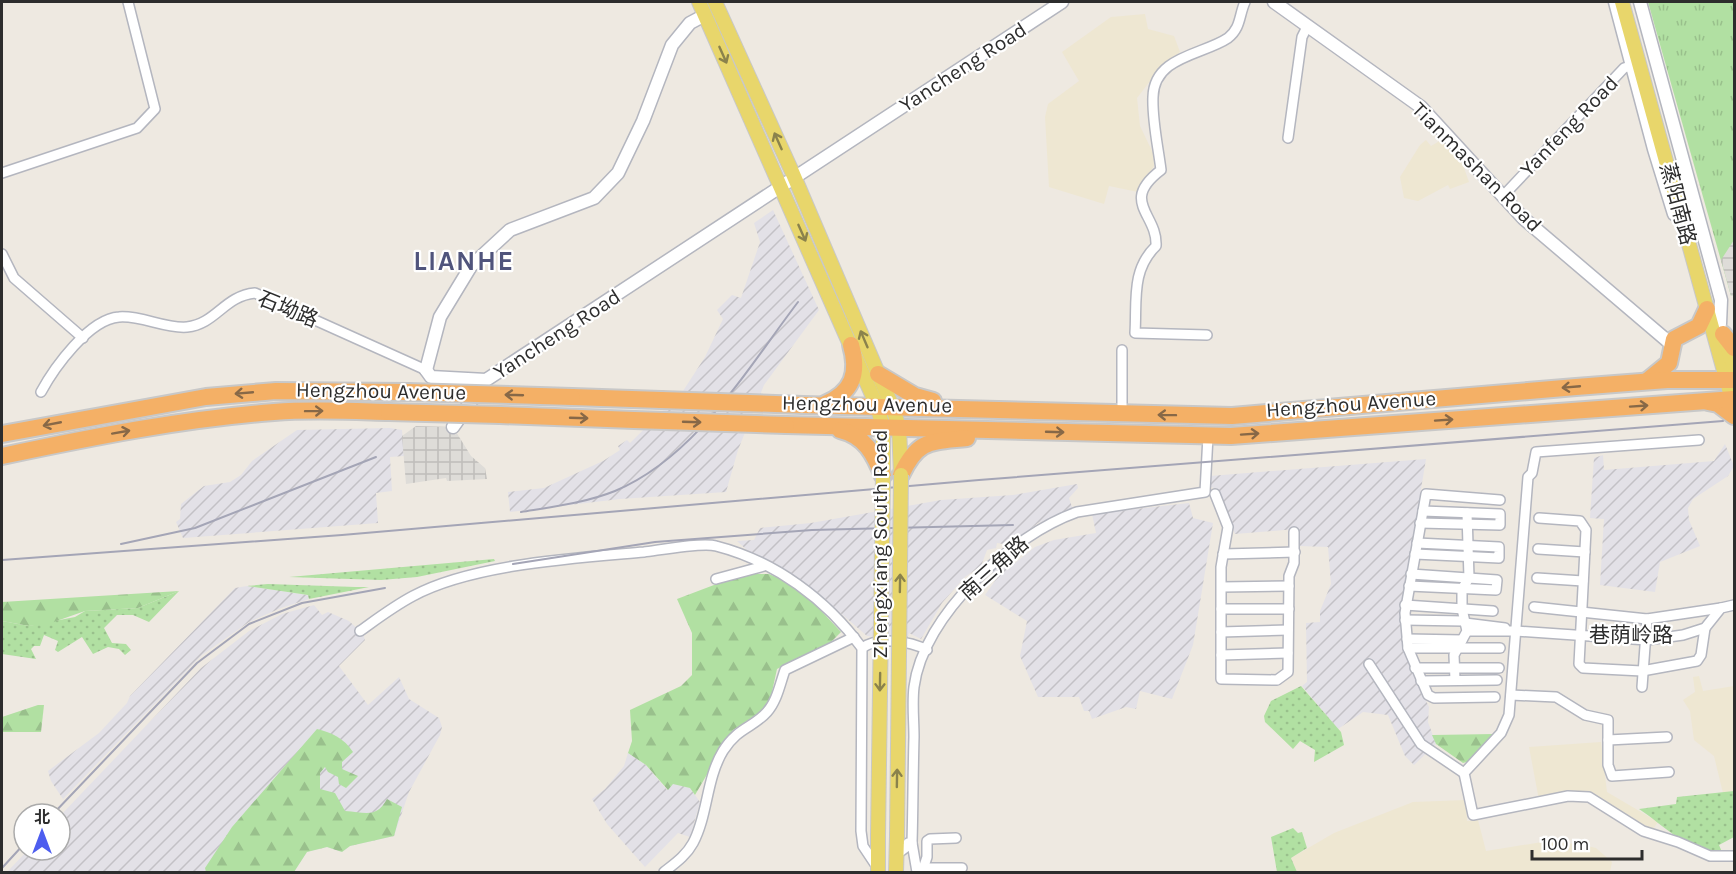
<svg xmlns="http://www.w3.org/2000/svg" width="1736" height="874" font-family="Karla,'Noto Sans SC',sans-serif">
<style>
.industrial{fill:url(#industrial-furrows)}
.education{fill:#eee7d2}
.grass{fill:url(#grass-dots)}
.forest{fill:url(#forest-firs)}
.park{fill:url(#park-tufts)}
.plaza{fill:url(#plaza-grid)}
.lines{fill:none;stroke-linecap:round;stroke-linejoin:round}
.street-casing{stroke:#b4b6bf;stroke-width:12}
.secondary-casing{stroke:#b4b6bf;stroke-width:15}
.primary-casing{stroke:#c8c8c8;stroke-width:16}
.highway-casing{stroke:#c8c8c8;stroke-width:20}
.street{stroke:#fff;stroke-width:9}
.secondary{stroke:#fff;stroke-width:12}
.primary{stroke:#e8d66b;stroke-width:14}
.highway{stroke:#f4b066;stroke-width:16}
.rail{stroke:#a4a5b6;stroke-width:2}
.primary-bridge-casing{stroke:#c8c8c8;stroke-width:16;stroke-linecap:butt}
.highway-bridge-casing{stroke:#c8c8c8;stroke-width:20;stroke-linecap:butt}
.primary-bridge{stroke:#e8d66b;stroke-width:14}
.highway-bridge{stroke:#f4b066;stroke-width:16}
.oneway{stroke:#8a824c}
.oneway2{stroke:#876847}
.labels{text-anchor:middle;stroke-width:4.5;stroke-linejoin:round;paint-order:stroke}
.street-label{font-size:21px;fill:#2d2d2d;stroke:#fff}
.district-label{font-size:27px;font-weight:bold;letter-spacing:1.5px;fill:#50547c;stroke:#fff}
</style>
<defs>
<pattern id="industrial-furrows" width="10" height="10" patternUnits="userSpaceOnUse" patternTransform="scale(1.5)"><rect width="10" height="10" fill="#e3e1e7"/><path d="M-1 1l2-2M0 10L10 0M9 11l2-2" fill="none" stroke="#c3c1c6"/></pattern>
<pattern id="grass-dots" width="8" height="8" patternUnits="userSpaceOnUse" patternTransform="scale(1.5)"><rect width="8" height="8" fill="#b1e0a2"/><path d="M2 2h.1M6 6h.1" fill="none" stroke="#99c08c" stroke-width="1.8" stroke-linecap="round"/></pattern>
<pattern id="forest-firs" width="22" height="20" patternUnits="userSpaceOnUse" patternTransform="scale(1.5)"><rect width="22" height="20" fill="#b1e0a2"/><path d="M5 1l3.5 6h-7zM16 11l3.5 6h-7z" fill="#99c08c"/></pattern>
<pattern id="park-tufts" width="24" height="20" patternUnits="userSpaceOnUse" patternTransform="scale(1.5)"><rect width="24" height="20" fill="#b1e0a2"/><path d="M3 7l-1-3M5 7V3M7 7l1-3M15 17l-1-3M17 17v-4M19 17l1-3" fill="none" stroke="#99c08c"/></pattern>
<pattern id="plaza-grid" width="8" height="8" patternUnits="userSpaceOnUse" patternTransform="scale(1.5)"><rect width="8" height="8" fill="#dedcd8"/><path d="M0 4h8M4 0v8" fill="none" stroke="#bfbdba"/></pattern>
</defs>
<rect width="100%" height="100%" fill="#eee9e1"/>
<g class="industrial">
<polygon points="773,210 819,310 764,385 738,450 726,492 620,499 510,512 508,492 544,488 603,461 620,450 618,446 627,440 630,443 683,391 705,357 723,319 717,310 732,295 741,298 760,242 754,223"/>
<polygon points="390,428 402,430 404,456 390,457 392,491 376,493 378,523 183,538 176,522 180,519 181,504 204,486 230,482 241,475 252,461 297,430"/>
<polygon points="1725,444 1734,466 1728,476 1693,499 1688,508 1689,520 1700,546 1660,562 1655,592 1600,585 1604,519 1590,518 1594,458 1603,455 1604,470 1714,461"/>
<polygon points="1426,459 1402,603 1404,640 1409,665 1429,707 1428,722 1436,744 1414,765 1405,756 1388,715 1363,712 1338,729 1302,686 1307,682 1306,623 1320,622 1320,611 1331,584 1328,547 1299,546 1296,529 1235,534 1218,489 1211,487 1210,476"/>
<polygon points="1077,484 1078,488 1069,498 1073,510 1038,523 1010,545 997,543 996,548 987,550 981,566 965,577 942,603 921,639 909,633 907,639 867,636 814,590 748,551 737,541 754,540 760,528 811,523 941,500 1013,495"/>
<polygon points="1189,503 1193,518 1213,523 1193,645 1172,699 1140,691 1136,709 1126,707 1092,719 1089,711 1084,711 1079,697 1038,697 1020,656 1027,621 985,595 997,578 991,571 1010,556 1015,563 1035,547 1054,540 1096,533 1092,514"/>
<polygon points="247,586 308,595 309,599 281,608 249,622 202,655 63,799 51,781 48,771 99,733 127,703 130,696 235,588"/>
<polygon points="314,605 322,615 328,612 349,621 363,634 365,640 339,666 368,705 399,677 409,699 439,718 442,727 440,735 409,792 394,836 350,846 342,852 327,847 307,852 294,872 7,872 28,850 60,850 60,816 201,668 249,631 282,614"/>
<polygon points="628,753 646,765 667,790 673,783 690,788 700,802 690,837 678,833 645,867 607,824 592,799 605,789 624,766"/>
</g>
<g class="education">
<polygon points="1145,14 1148,29 1174,36 1180,52 1157,72 1137,98 1140,126 1153,153 1154,166 1138,192 1109,186 1104,204 1049,187 1045,117 1048,104 1079,81 1062,52 1111,17"/>
<polygon points="1443,139 1459,154 1469,182 1450,189 1448,185 1418,201 1404,198 1400,177 1420,145 1426,140 1431,146"/>
<polygon points="1699,676 1703,691 1734,686 1734,791 1723,793 1714,756 1694,740 1690,711 1683,700 1695,692 1693,677"/>
<polygon points="1601,742 1607,792 1658,822 1651,832 1590,795 1539,800 1529,747"/>
<polygon points="1466,800 1467,821 1478,820 1486,851 1542,842 1579,844 1596,848 1612,862 1610,872 1297,872 1291,858 1334,833 1413,802"/>
</g>
<g class="grass">
<polygon points="494,559 495,561 417,577 381,580 289,577"/>
<polygon points="268,584 356,587 369,587 309,599 308,595 247,586"/>
<polygon points="179,591 149,622 133,615 117,615 104,628 112,643 126,644 131,650 125,655 119,649 108,647 93,654 82,637 58,652 55,650 58,641 44,635 40,646 34,646 31,649 36,659 2,654 2,621 29,626 75,617 85,611 138,608"/>
<polygon points="1301,686 1341,732 1344,745 1314,762 1315,750 1300,741 1293,749 1265,722 1264,716 1271,701"/>
<path d="M1734 791V837L1719 845 1722 852C1689 854 1665 826 1639 809L1676 804 1677 797Z"/>
<polygon points="1293,828 1298,833 1302,832 1307,848 1291,858 1297,872 1277,872 1271,837"/>
</g>
<g class="forest">
<polygon points="743,574 769,574 799,587 841,632 831,642 777,669 770,701 765,709 733,730 695,795 690,788 673,784 668,790 646,765 628,753 632,741 630,710 681,686 692,675 692,633 677,599"/>
<polygon points="179,591 138,608 85,611 48,624 29,626 2,621 2,602"/>
<polygon points="38,705 44,705 41,732 2,732 2,717"/>
<path d="M317 729C332 733 344 738 353 752L342 762V769L358 776 346 788 339 784 338 777 328 772 325 767 320 773V789L335 793 345 811C365 812 376 819 387 799L402 807 394 836 350 846 342 852 327 847 307 852 294 872H206L205 868 232 827Z"/>
<polygon points="1495,734 1470,761 1463,763 1436,744 1432,735"/>
</g>
<polygon class="park" points="1648,2 1734,2 1734,295 1731,296"/>
<g class="plaza">
<polygon points="1734,240 1734,295 1731,296 1721,260"/>
<polygon points="416,426 453,427 471,456 485,468 487,479 447,481 446,478 406,484 402,436"/>
</g>
<g class="lines">
<g class="street-casing">
<g id="street">
<polyline points="1288,138 1302,37 1308,25"/>
<polyline points="2,173 137,128 155,109 128,2"/>
<polyline points="1503,196 1624,68 1637,64"/>
<polyline points="2,254 14,278 83,338"/>
<path d="M1207 335 1135 333C1137 301 1131 270 1156 246 1158 214 1119 202 1161 170 1158 146 1152 120 1153 97 1154 56 1203 55 1228 38 1241 28 1239 15 1245 2"/>
<polyline points="1122,350 1122,413"/>
<path d="M41 392C54 368 89 319 119 317 141 315 165 329 187 327 216 324 224 296 255 293L426 370"/>
<polyline points="1699,440 1536,452 1532,473 1528,477 1509,715 1501,733 1464,773 1473,815 1568,796 1589,797 1643,831 1678,842 1710,856 1734,856"/>
<polyline points="1215,494 1228,527 1221,567 1221,679 1277,680 1288,672 1289,576 1294,563 1294,532"/>
<polyline points="1539,518 1580,521 1586,530 1579,664 1583,668 1642,671 1697,661 1701,655 1705,628"/>
<polyline points="1420,523 1500,525 1500,514 1423,511"/>
<polyline points="1538,549 1585,552"/>
<polyline points="1223,554 1295,552"/>
<polyline points="1415,554 1499,558 1499,547 1417,543"/>
<polyline points="1537,578 1583,581"/>
<polyline points="716,579 764,566"/>
<polyline points="1409,586 1496,590 1497,580 1411,574"/>
<polyline points="1222,587 1289,586"/>
<polyline points="1405,605 1493,611"/>
<polyline points="1534,607 1647,619 1721,608"/>
<polyline points="1221,609 1289,609"/>
<polyline points="1405,620 1464,621"/>
<polyline points="1465,623 1505,628"/>
<path d="M360 631C377 619 394 606 413 596 472 564 577 558 644 552 660 550 703 542 716 546 775 561 827 600 862 648L861 831 863 846 877 867"/>
<polyline points="1467,631 1516,631 1647,640 1683,635 1705,628 1721,608 1734,605"/>
<polyline points="1221,632 1288,630"/>
<polyline points="1407,639 1462,640"/>
<path d="M862 648C878 636 910 641 927 650"/>
<polyline points="1408,648 1500,648"/>
<polyline points="1221,655 1288,653"/>
<polyline points="1369,664 1421,744 1464,773"/>
<polyline points="1415,668 1499,668"/>
<polyline points="1455,680 1454,655 1467,631 1462,609 1462,589 1469,578 1467,513"/>
<polyline points="1421,681 1497,680"/>
<polyline points="1642,687 1647,619"/>
<polyline points="1511,695 1556,697 1585,715 1608,720 1608,765 1612,776 1669,772"/>
<polyline points="1495,697 1434,698 1428,695 1408,648 1405,613 1426,494 1500,500"/>
<polyline points="1608,740 1667,737"/>
<polyline points="908,843 912,843 917,872"/>
<path d="M896 855 912 843C913 808 913 773 914 737 914 721 912 703 914 687 923 615 1012 535 1077 512L1205 492 1208 436"/>
<polyline points="924,868 962,868"/>
<path d="M664 872C674 864 686 856 693 843 708 815 706 779 723 751 738 727 753 728 767 712 777 701 780 684 785 670L854 637"/>
<polyline points="922,872 927,857 927,841 930,839 956,838"/>
</g>
</g>
<g class="secondary-casing">
<g id="secondary">
<polyline points="1274,2 1421,107 1523,218 1671,344"/>
<polyline points="1615,2 1654,149 1674,214"/>
<polyline points="1640,2 1721,300 1720,324"/>
<polyline points="426,370 431,377 486,380 1062,2"/>
<polyline points="426,370 440,317 471,266 510,230 594,198 618,173 643,121 672,45 690,23 705,15"/>
<polyline points="453,427 479,390"/>
</g>
</g>
<g class="primary-casing">
<g id="primary">
<polyline points="699,2 877,406 883,427 883,474"/>
<polyline points="715,2 793,174 892,406 899,427 901,475"/>
<polyline points="1622,2 1734,407"/>
<polyline points="1725,339 1734,368"/>
<polyline points="878,872 878,836"/>
<polyline points="896,872 897,836"/>
</g>
</g>
<g class="highway-casing">
<g id="highway">
<polyline points="1723,334 1734,348"/>
<polyline points="878,374 915,396 933,401"/>
<polyline points="1647,381 1669,363 1674,339 1699,326 1707,309"/>
<polyline points="572,397 661,400"/>
<polyline points="1708,402 1718,404 1734,416"/>
<path d="M825 404C853 392 859 373 851 345"/>
<polyline points="803,405 1232,416 1576,387 1667,380 1734,380"/>
<polyline points="500,415 634,420"/>
<polyline points="786,425 1231,436 1734,399"/>
<path d="M840 430C865 436 874 454 883 476"/>
<polyline points="2,434 206,397 276,391 408,392"/>
<path d="M2 456C92 437 182 419 274 412 312 409 351 411 389 412"/>
<path d="M901 475C918 439 930 442 967 438"/>
</g>
</g>
<use href="#street" class="street"/>
<use href="#secondary" class="secondary"/>
<use href="#primary" class="primary"/>
<use href="#highway" class="highway"/>
<g class="rail">
<path d="M521 512C552 507 585 503 615 491 696 457 747 369 798 302"/>
<polyline points="121,544 195,528 376,457"/>
<polyline points="2,560 342,535 979,480 1723,421"/>
<polyline points="513,564 655,542 812,530 1013,525"/>
<polyline points="53,814 197,663 249,624 302,603 385,588"/>
<polyline points="2,868 24,844"/>
</g>
<g class="primary-bridge-casing">
<g id="primary-bridge">
<polyline points="878,836 883,476"/>
<polyline points="897,836 901,475"/>
</g>
</g>
<g class="highway-bridge-casing">
<g id="highway-bridge">
<polyline points="408,392 572,397"/>
<polyline points="661,400 803,405"/>
<polyline points="389,412 500,415"/>
<polyline points="634,420 786,425"/>
</g>
</g>
<use href="#primary-bridge" class="primary-bridge"/>
<use href="#highway-bridge" class="highway-bridge"/>
</g>
<defs><path id="oneway-shaft" d="M-6 0H5M1.5-3L5.5 0L1.5 3" fill="none" stroke-width="1.6" stroke-linecap="round" stroke-linejoin="round" transform="scale(1.5)"/></defs>
<g class="oneway">
<use href="#oneway-shaft" transform="translate(723 55) rotate(66)"/>
<use href="#oneway-shaft" transform="translate(778 141) rotate(-114)"/>
<use href="#oneway-shaft" transform="translate(802 233) rotate(66)"/>
<use href="#oneway-shaft" transform="translate(864 339) rotate(-113)"/>
<use href="#oneway-shaft" transform="translate(900 583) rotate(-89)"/>
<use href="#oneway-shaft" transform="translate(880 682) rotate(91)"/>
<use href="#oneway-shaft" transform="translate(897 778) rotate(-89)"/>
</g>
<g class="oneway2">
<use href="#oneway-shaft" transform="translate(1571 387) rotate(175)"/>
<use href="#oneway-shaft" transform="translate(244 393) rotate(175)"/>
<use href="#oneway-shaft" transform="translate(514 395) rotate(-178)"/>
<use href="#oneway-shaft" transform="translate(1639 406) rotate(-4)"/>
<use href="#oneway-shaft" transform="translate(314 411) rotate(-1)"/>
<use href="#oneway-shaft" transform="translate(1167 415) rotate(-179)"/>
<use href="#oneway-shaft" transform="translate(579 418) rotate(2)"/>
<use href="#oneway-shaft" transform="translate(1444 420) rotate(-4)"/>
<use href="#oneway-shaft" transform="translate(692 422) rotate(2)"/>
<use href="#oneway-shaft" transform="translate(52 424) rotate(169)"/>
<use href="#oneway-shaft" transform="translate(121 432) rotate(-10)"/>
<use href="#oneway-shaft" transform="translate(1055 432) rotate(2)"/>
<use href="#oneway-shaft" transform="translate(1250 434) rotate(-4)"/>
</g>
<g class="labels">
<g class="street-label">
<text transform="translate(963 67) rotate(-33)" y="7">Yancheng Road</text>
<text transform="translate(1569 126) rotate(-46)" y="7">Yanfeng Road</text>
<text transform="translate(1477 167) rotate(45)" y="7">Tianmashan Road</text>
<text transform="translate(1678 204) rotate(75)" y="7">蒸阳南路</text>
<text transform="translate(288 309) rotate(22)" y="7">石坳路</text>
<text transform="translate(557 334) rotate(-33)" y="7">Yancheng Road</text>
<text transform="translate(381 391) rotate(1)" y="7">Hengzhou Avenue</text>
<text transform="translate(867 404) rotate(1)" y="7">Hengzhou Avenue</text>
<text transform="translate(1351 404) rotate(-4)" y="7">Hengzhou Avenue</text>
<text transform="translate(880 544) rotate(-90)" y="7">Zhengxiang South Road</text>
<text transform="translate(994 568) rotate(-42)" y="7">南三角路</text>
<text x="1631" y="642">巷荫岭路</text>
</g>
<g class="district-label">
<text x="464" y="270">LIANHE</text>
</g>
</g>
<rect width="1736" height="874" fill="none" stroke="#2d2d2d" stroke-width="6"/>
<g transform="translate(42 832)"><circle r="28" fill="#ffffff" stroke="#ababab" stroke-width="1.5"/>
<path d="M0-4.5L10 22L0 15L-10 22Z" fill="#4d5def"/>
<text y="-9" font-size="16" font-weight="bold" text-anchor="middle" fill="#2d2d2d">北</text>
</g>
<path d="M1532 850v9h110v-9" fill="none" stroke="#2d2d2d" stroke-width="3"/>
<text x="1541" y="850" font-size="18" fill="#2d2d2d" stroke="#ffffff" stroke-width="4.5" paint-order="stroke">100 m</text>
</svg>
